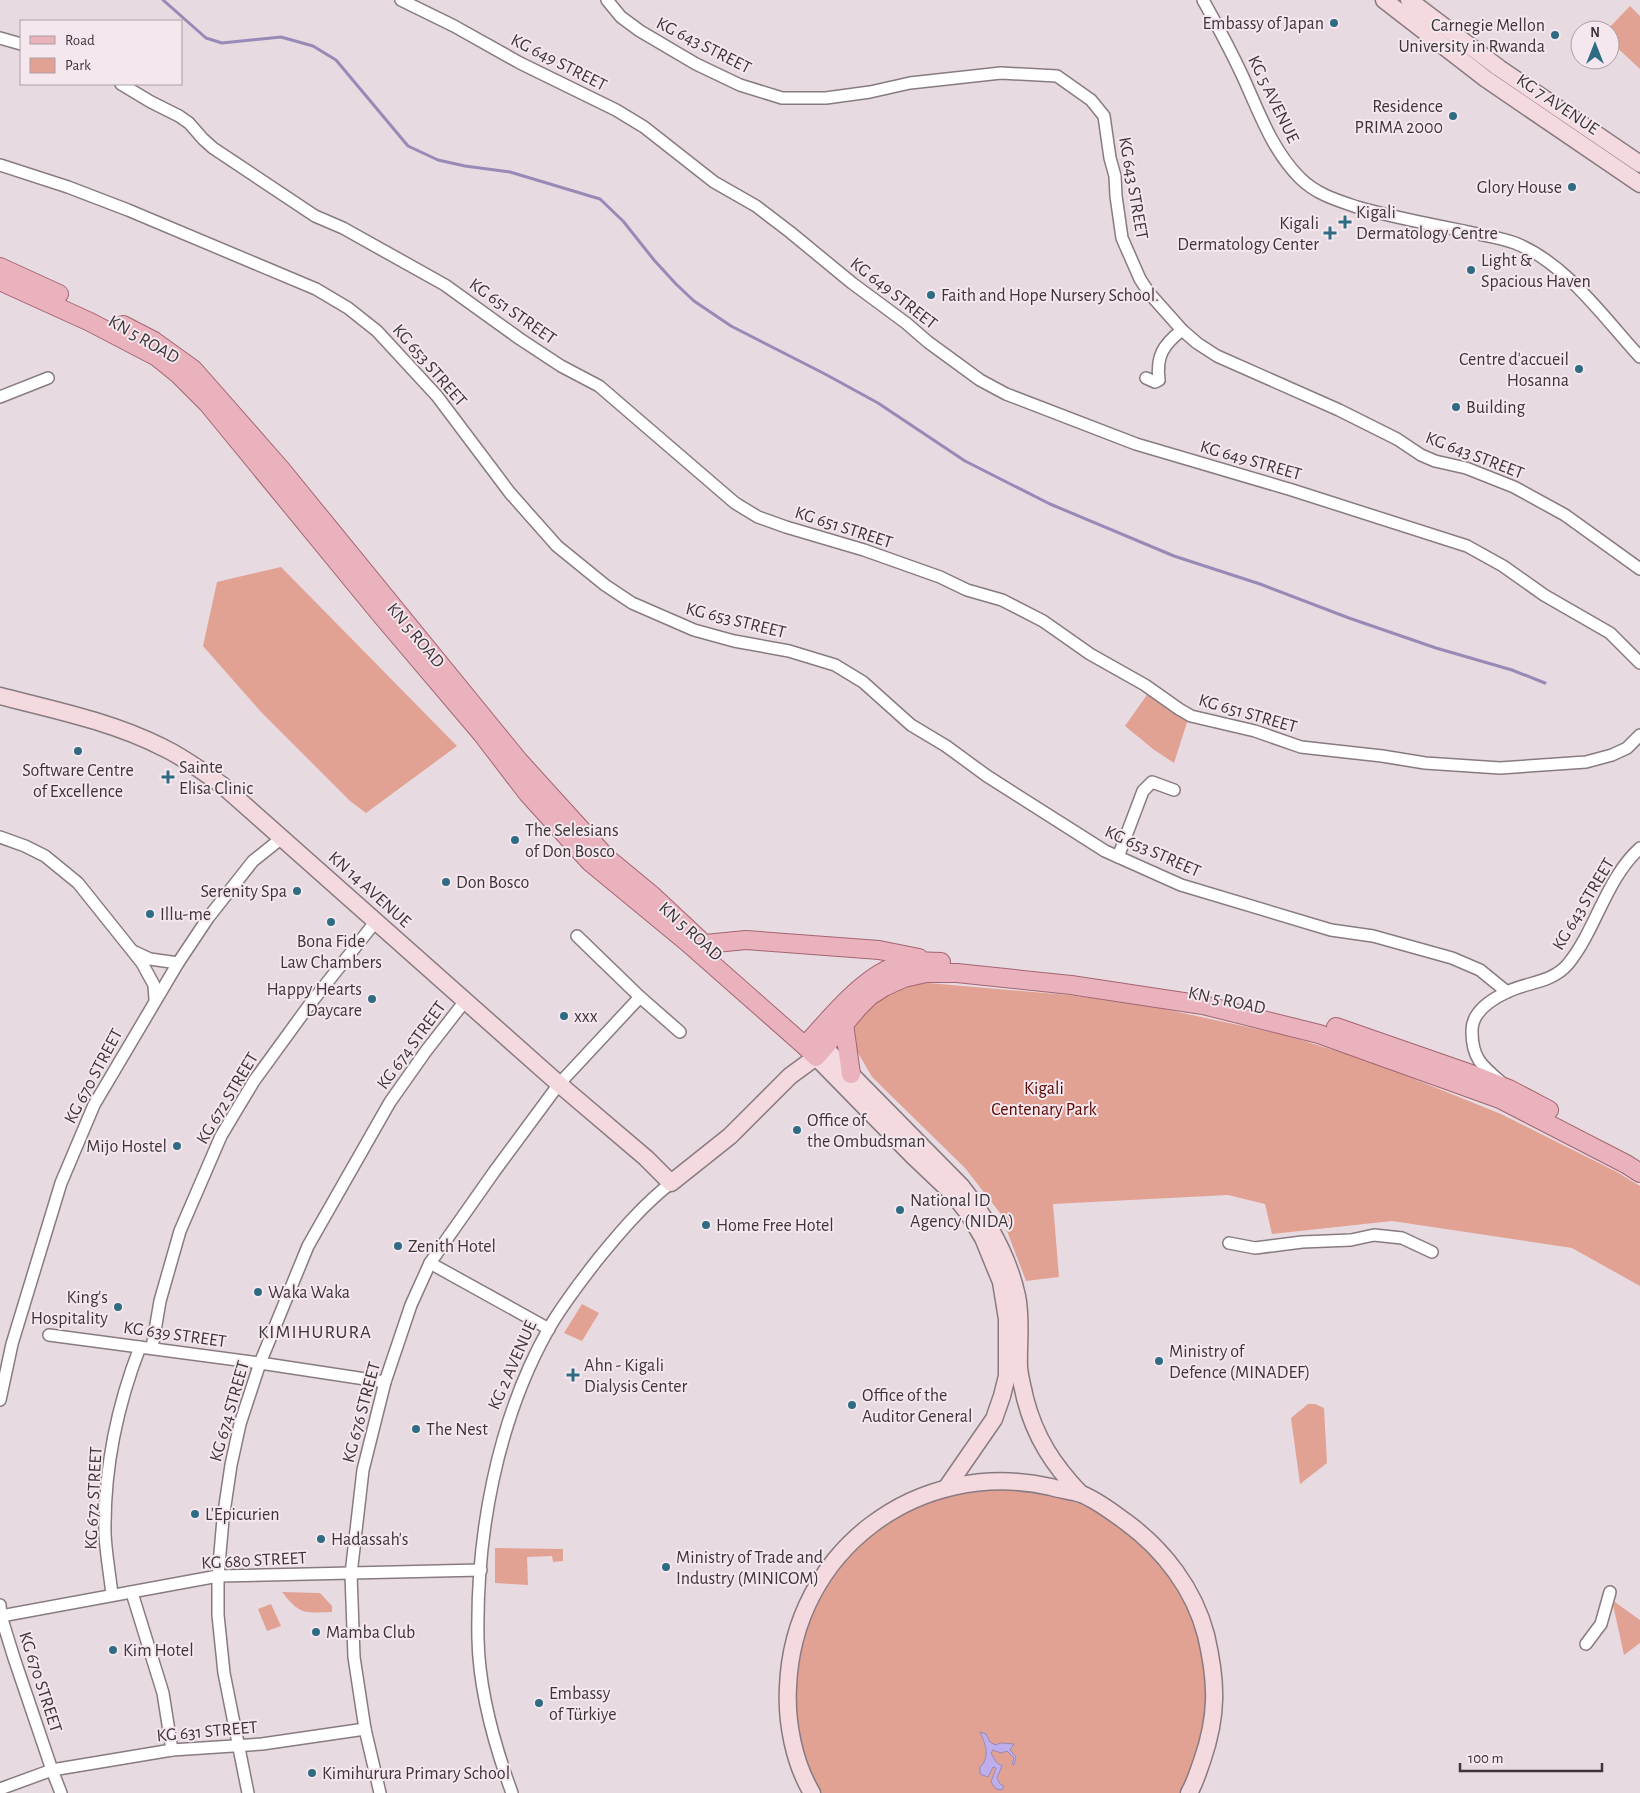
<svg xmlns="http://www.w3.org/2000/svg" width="1640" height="1793" font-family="'Alegreya Sans',sans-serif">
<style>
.green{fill:#e1a294}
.water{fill:#beaeeb;stroke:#978ab6}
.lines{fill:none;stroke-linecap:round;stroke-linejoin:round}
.stream{stroke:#978ab6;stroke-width:3}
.minor-casing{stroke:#877b81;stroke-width:14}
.secondary-casing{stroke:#877b81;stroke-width:19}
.primary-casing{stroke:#a36572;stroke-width:20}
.minor{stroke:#fff;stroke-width:11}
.secondary{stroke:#f4d9de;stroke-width:16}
.primary{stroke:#e9b2bc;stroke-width:18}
.poi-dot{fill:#2f6c83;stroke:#f5e7ee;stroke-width:2}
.labels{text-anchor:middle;stroke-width:4;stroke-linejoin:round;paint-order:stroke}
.poi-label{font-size:18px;fill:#3c3639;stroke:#f5e7ee;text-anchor:start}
.street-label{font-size:18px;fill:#3c3639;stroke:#f5e7ee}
.park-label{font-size:18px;fill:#5b0600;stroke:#f5e7ee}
.neighbourhood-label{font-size:19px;letter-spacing:1px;fill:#3c3639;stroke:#f5e7ee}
</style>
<rect width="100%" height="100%" fill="#e8dae1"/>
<g class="green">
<polygon points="1630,6 1640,16 1640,69 1610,41 1610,30 1607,30"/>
<polygon points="281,567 457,746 366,813 350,801 262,713 203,646 217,582"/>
<polygon points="1149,692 1190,713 1174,763 1153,749 1125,726"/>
<polygon points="917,982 1068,995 1150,1006 1285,1035 1372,1062 1501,1114 1617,1172 1640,1186 1640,1286 1572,1248 1392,1221 1272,1234 1265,1204 1228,1195 1053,1204 1059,1277 1026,1281 1000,1213 965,1168 872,1077 854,1046 851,1025 883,993"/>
<polygon points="582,1304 599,1313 582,1341 564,1333"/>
<polygon points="1308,1404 1315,1404 1324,1408 1327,1463 1300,1484 1291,1418"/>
<path d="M983 1489H1022L1060 1497 1091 1508 1128 1533 1163 1567 1191 1614 1206 1662 1208 1712 1197 1761 1181 1793H821C810 1771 800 1750 796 1725 794 1717 795 1707 795 1699 795 1623 838 1546 907 1512 931 1500 957 1495 983 1489Z"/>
<polygon points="495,1548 563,1549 563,1561 553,1562 552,1556 527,1557 528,1585 495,1583"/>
<path d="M282 1592 320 1593 332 1606V1612C304 1613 300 1615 282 1592Z"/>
<polygon points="1612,1600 1640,1620 1640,1643 1624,1655"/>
<polygon points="271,1604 281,1626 267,1631 258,1609"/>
</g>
<path class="water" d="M980 1732 986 1734 990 1742 995 1745 1001 1743 1014 1744 1010 1750 1016 1757 1014 1765 1012 1764 1014 1758 1007 1751 1001 1753 993 1750 991 1753 996 1762 1002 1766 997 1778 1000 1784 1004 1786 1002 1790 996 1789 991 1782 996 1768 993 1767 988 1777 980 1774V1767C991 1757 985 1743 980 1732Z"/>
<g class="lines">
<polyline class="stream" points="163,0 206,38 222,43 281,37 313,46 336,60 408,146 438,160 465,166 510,172 600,199 623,221 654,260 676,284 694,301 731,326 825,374 878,403 965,461 1050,504 1174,556 1260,584 1349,618 1436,648 1512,670 1545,683"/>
<g class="minor-casing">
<g id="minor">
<polyline points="401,0 454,26 520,63 616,110 644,127 714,182 756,206 790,232 852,283 906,323 928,342 980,380 1006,394 1136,444 1292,490 1467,546 1503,566 1544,595 1610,633 1640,663"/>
<polyline points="607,0 621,17 640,31 696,64 740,85 782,98 826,98 870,92 910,83 1001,73 1057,76 1091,100 1104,116 1110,158 1115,176 1116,196 1122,238 1140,279 1149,293 1182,330 1197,343 1217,356 1339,410 1397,439 1421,455 1435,461 1466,468 1514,487 1565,515 1640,569"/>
<path d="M1203 0C1217 25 1231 51 1243 77 1259 112 1272 150 1300 178 1316 194 1336 200 1357 207 1392 217 1428 224 1464 231 1481 235 1499 237 1515 243 1566 263 1604 318 1640 357"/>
<polyline points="0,38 21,44"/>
<polyline points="121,84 151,102 179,116 189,123 203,139 213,148 315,216 343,228 445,285 520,339 561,366 599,386 735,503 758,517 786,527 864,550 940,577 967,590 1002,600 1043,621 1090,654 1145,685 1179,709 1191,716 1255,731 1301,747 1382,756 1425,763 1500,768 1586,762 1612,755 1627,748 1640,735"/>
<polyline points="0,165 68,187 128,210 316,289 348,308 377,331 437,396 510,493 557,546 605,585 632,603 694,630 734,641 789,651 835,665 863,682 911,725 946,746 987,776 1105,851 1181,885 1331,930 1373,936 1452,958 1480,970 1507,992"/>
<path d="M1146 378 1155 382 1159 380C1156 356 1163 345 1182 330"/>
<polyline points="0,397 48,378"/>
<polyline points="0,837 25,846 45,856 78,883 142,963 154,985 155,999"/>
<polyline points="1118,857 1143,791 1152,782 1174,790"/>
<polyline points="577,936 640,997 680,1032"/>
<polyline points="135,952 150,959 178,963"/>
<path d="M1501 1082C1482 1066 1472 1058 1472 1032 1471 1012 1490 1000 1507 992 1527 982 1552 983 1568 964 1597 928 1605 880 1640 848"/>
<polyline points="1229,1243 1255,1248 1302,1242 1351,1240 1374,1235 1402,1238 1432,1252"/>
<polyline points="430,1263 549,1329"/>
<polyline points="49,1335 260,1363 385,1382"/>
<polyline points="152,1348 160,1301 180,1231 221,1136 254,1081 310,1004 376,921"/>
<polyline points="0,1400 12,1344 61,1183 94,1105 178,963 208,918 253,861 283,837"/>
<polyline points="132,1593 163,1693 172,1750"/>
<path d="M112 1595C110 1575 106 1555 105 1534 104 1470 117 1406 140 1347"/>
<polyline points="0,1605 1,1616 14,1658 52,1770 172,1750 262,1744 365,1729"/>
<polyline points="1,1616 218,1576 481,1570"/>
<polyline points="1586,1644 1601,1624 1610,1592"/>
<polyline points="0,1789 52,1770 61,1793"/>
<polyline points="248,1793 224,1673 218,1615 218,1576 223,1519 231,1465 240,1424 260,1363 308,1246 390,1102 426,1051 465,1001"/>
<polyline points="380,1793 365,1729 354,1657 351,1574 363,1470 385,1382 411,1305 430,1263 494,1172 559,1084 640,997"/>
<path d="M512 1793C494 1744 479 1691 478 1639 476 1535 497 1421 548 1330 562 1305 581 1281 598 1259 621 1231 643 1205 671 1183"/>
</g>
</g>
<g class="secondary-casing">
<g id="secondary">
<polyline points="1384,0 1486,79 1640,184"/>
<polyline points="1409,0 1499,68 1640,164"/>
<path d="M0 696C55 710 113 722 164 748 185 758 203 772 222 785L559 1084 646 1158 671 1183 730 1136 790 1076 816 1057 912 1155 953 1194 968 1213 983 1238 1001 1282 1007 1319V1376L1002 1396 994 1419 947 1487"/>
<path d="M824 1047 961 1186C987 1219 1008 1254 1017 1296 1022 1320 1018 1344 1019 1368 1020 1378 1023 1388 1025 1398 1035 1437 1053 1465 1081 1494"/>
<path d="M812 1793C794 1763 786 1722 788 1687 793 1551 918 1457 1051 1487 1061 1490 1072 1491 1081 1494 1097 1500 1112 1512 1126 1522 1164 1550 1194 1589 1206 1635 1217 1682 1218 1715 1202 1761 1198 1772 1195 1783 1189 1793"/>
</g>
</g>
<g class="primary-casing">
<g id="primary">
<polyline points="0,267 59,294"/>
<polyline points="0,281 90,322 157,357 178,374 208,404 381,615 482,734 528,794 590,862 687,942 805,1046 816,1057 858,1008 870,996 884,987 904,978 926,973 957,973 1071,985 1203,1005 1319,1034 1500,1099 1626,1164 1640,1173"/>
<polyline points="123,325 154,341 193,369 280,468 519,761 607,858 653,896 699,939"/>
<polyline points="705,944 746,940 879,950 919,958"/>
<polyline points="844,1024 851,1074"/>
<polyline points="1336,1027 1471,1074 1509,1089 1549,1110"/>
<path d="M805 1046C830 1018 866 973 902 964 915 961 928 961 941 962"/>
</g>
</g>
<use href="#minor" class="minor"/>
<use href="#secondary" class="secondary"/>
<use href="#primary" class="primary"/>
</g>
<g class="poi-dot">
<circle cx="1334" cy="23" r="5"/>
<circle cx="1555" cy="35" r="5"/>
<circle cx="1453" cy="116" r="5"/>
<circle cx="1572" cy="187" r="5"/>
<path d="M1342.5 214.5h5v5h5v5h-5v5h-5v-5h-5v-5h5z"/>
<path d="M1327.5 225.5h5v5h5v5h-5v5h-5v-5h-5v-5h5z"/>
<circle cx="1471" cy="270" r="5"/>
<circle cx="931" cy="295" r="5"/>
<circle cx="1579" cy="369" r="5"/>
<circle cx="1456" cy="407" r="5"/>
<circle cx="78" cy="751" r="5"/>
<path d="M165.5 769.5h5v5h5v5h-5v5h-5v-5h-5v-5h5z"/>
<circle cx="515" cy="840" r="5"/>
<circle cx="446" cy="882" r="5"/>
<circle cx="297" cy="891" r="5"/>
<circle cx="150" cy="914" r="5"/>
<circle cx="331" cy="922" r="5"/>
<circle cx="372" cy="999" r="5"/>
<circle cx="564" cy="1016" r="5"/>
<circle cx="797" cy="1130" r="5"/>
<circle cx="177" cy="1146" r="5"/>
<circle cx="900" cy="1210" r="5"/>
<circle cx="706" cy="1225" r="5"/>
<circle cx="398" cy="1246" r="5"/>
<circle cx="258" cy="1292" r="5"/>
<circle cx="118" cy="1307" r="5"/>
<circle cx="1159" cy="1361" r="5"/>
<path d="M570.5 1367.5h5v5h5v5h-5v5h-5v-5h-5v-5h5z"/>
<circle cx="852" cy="1405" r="5"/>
<circle cx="416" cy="1429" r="5"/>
<circle cx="195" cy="1514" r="5"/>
<circle cx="321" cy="1539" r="5"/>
<circle cx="666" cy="1567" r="5"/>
<circle cx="316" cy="1632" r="5"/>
<circle cx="113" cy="1650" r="5"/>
<circle cx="539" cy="1703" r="5"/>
<circle cx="312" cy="1773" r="5"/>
</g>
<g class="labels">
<g class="poi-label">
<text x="1324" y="29" text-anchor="end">Embassy of Japan</text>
<text x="1545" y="31" text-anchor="end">Carnegie Mellon<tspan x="1545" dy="21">University in Rwanda</tspan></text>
<text x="1443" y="112" text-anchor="end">Residence<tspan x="1443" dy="21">PRIMA 2000</tspan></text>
<text x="1562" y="193" text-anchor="end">Glory House</text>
<text x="1356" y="218">Kigali<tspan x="1356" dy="21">Dermatology Centre</tspan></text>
<text x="1319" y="229" text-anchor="end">Kigali<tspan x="1319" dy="21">Dermatology Center</tspan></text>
<text x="1481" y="266">Light &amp;<tspan x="1481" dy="21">Spacious Haven</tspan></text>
<text x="941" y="301">Faith and Hope Nursery School.</text>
<text x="1569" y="365" text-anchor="end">Centre d'accueil<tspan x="1569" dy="21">Hosanna</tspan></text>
<text x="1466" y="413">Building</text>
<text x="179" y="773">Sainte<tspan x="179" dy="21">Elisa Clinic</tspan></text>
<text x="78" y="776" text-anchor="middle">Software Centre<tspan x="78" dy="21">of Excellence</tspan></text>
<text x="525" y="836">The Selesians<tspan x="525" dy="21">of Don Bosco</tspan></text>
<text x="456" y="888">Don Bosco</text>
<text x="287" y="897" text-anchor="end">Serenity Spa</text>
<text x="160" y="920">Illu-me</text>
<text x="331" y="947" text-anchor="middle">Bona Fide<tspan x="331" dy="21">Law Chambers</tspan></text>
<text x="362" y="995" text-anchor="end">Happy Hearts<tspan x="362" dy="21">Daycare</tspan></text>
<text x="574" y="1022">xxx</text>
<text x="807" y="1126">Office of<tspan x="807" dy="21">the Ombudsman</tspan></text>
<text x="167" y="1152" text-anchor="end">Mijo Hostel</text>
<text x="910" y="1206">National ID<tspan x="910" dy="21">Agency (NIDA)</tspan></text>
<text x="716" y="1231">Home Free Hotel</text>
<text x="408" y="1252">Zenith Hotel</text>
<text x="268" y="1298">Waka Waka</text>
<text x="108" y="1303" text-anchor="end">King's<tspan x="108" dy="21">Hospitality</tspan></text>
<text x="1169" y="1357">Ministry of<tspan x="1169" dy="21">Defence (MINADEF)</tspan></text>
<text x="584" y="1371">Ahn - Kigali<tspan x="584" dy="21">Dialysis Center</tspan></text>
<text x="862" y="1401">Office of the<tspan x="862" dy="21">Auditor General</tspan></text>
<text x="426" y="1435">The Nest</text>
<text x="205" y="1520">L'Epicurien</text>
<text x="331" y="1545">Hadassah's</text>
<text x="676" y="1563">Ministry of Trade and<tspan x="676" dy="21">Industry (MINICOM)</tspan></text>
<text x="326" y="1638">Mamba Club</text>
<text x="123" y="1656">Kim Hotel</text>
<text x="549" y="1699">Embassy<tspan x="549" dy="21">of Türkiye</tspan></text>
<text x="322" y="1779">Kimihurura Primary School</text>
</g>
<g class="street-label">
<text transform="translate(704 45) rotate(27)" y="6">KG 643 STREET</text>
<text transform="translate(559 62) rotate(27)" y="6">KG 649 STREET</text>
<text transform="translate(1274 99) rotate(64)" y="6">KG 5 AVENUE</text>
<text transform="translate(1558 104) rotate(34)" y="6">KG 7 AVENUE</text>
<text transform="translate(1134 188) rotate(80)" y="6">KG 643 STREET</text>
<text transform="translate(894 293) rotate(38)" y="6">KG 649 STREET</text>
<text transform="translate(513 311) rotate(35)" y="6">KG 651 STREET</text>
<text transform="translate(144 339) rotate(30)" y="6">KN 5 ROAD</text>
<text transform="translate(430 365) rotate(49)" y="6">KG 653 STREET</text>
<text transform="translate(1475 455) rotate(21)" y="6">KG 643 STREET</text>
<text transform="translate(1251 460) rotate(16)" y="6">KG 649 STREET</text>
<text transform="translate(844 527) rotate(18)" y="6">KG 651 STREET</text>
<text transform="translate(736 620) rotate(14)" y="6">KG 653 STREET</text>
<text transform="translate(416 635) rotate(50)" y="6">KN 5 ROAD</text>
<text transform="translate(1248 713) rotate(16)" y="6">KG 651 STREET</text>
<text transform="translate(1153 851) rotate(24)" y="6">KG 653 STREET</text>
<text transform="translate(370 889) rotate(42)" y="6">KN 14 AVENUE</text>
<text transform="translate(1583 904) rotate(-59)" y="6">KG 643 STREET</text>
<text transform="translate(691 931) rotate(42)" y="6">KN 5 ROAD</text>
<text transform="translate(1227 1000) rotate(12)" y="6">KN 5 ROAD</text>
<text transform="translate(411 1045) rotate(-54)" y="6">KG 674 STREET</text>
<text transform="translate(93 1076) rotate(-62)" y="6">KG 670 STREET</text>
<text transform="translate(227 1098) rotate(-59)" y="6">KG 672 STREET</text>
<text transform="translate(175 1334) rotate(8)" y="6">KG 639 STREET</text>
<text transform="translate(512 1365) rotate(-66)" y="6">KG 2 AVENUE</text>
<text transform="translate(229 1411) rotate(-74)" y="6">KG 674 STREET</text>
<text transform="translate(361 1412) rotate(-75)" y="6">KG 676 STREET</text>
<text transform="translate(93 1498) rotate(-87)" y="6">KG 672 STREET</text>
<text transform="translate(254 1560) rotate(-3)" y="6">KG 680 STREET</text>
<text transform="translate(41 1682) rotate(72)" y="6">KG 670 STREET</text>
<text transform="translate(207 1731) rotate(-5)" y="6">KG 631 STREET</text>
</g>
<g class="park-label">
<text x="1044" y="1094">Kigali<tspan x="1044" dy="21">Centenary Park</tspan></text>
</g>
<g class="neighbourhood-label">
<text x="315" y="1338">KIMIHURURA</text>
</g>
</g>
<rect x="20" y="20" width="162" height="65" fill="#f5e7ee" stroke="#aba0a6"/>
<rect x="30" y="36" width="25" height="8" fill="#e9b2bc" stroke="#aba0a6"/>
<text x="65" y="45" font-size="15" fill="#3c3639">Road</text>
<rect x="30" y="58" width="25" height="15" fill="#e1a294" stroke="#aba0a6"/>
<text x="65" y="70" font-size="15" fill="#3c3639">Park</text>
<g transform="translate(1595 45)"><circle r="24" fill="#f5e7ee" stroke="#aba0a6"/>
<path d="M0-4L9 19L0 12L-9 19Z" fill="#2f6c83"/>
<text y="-8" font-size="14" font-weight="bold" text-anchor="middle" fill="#3c3639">N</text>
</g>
<path d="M1460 1763v8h142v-8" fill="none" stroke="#3c3639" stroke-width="2.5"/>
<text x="1468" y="1763" font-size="15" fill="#3c3639" stroke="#f5e7ee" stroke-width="4" paint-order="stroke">100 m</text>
</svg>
